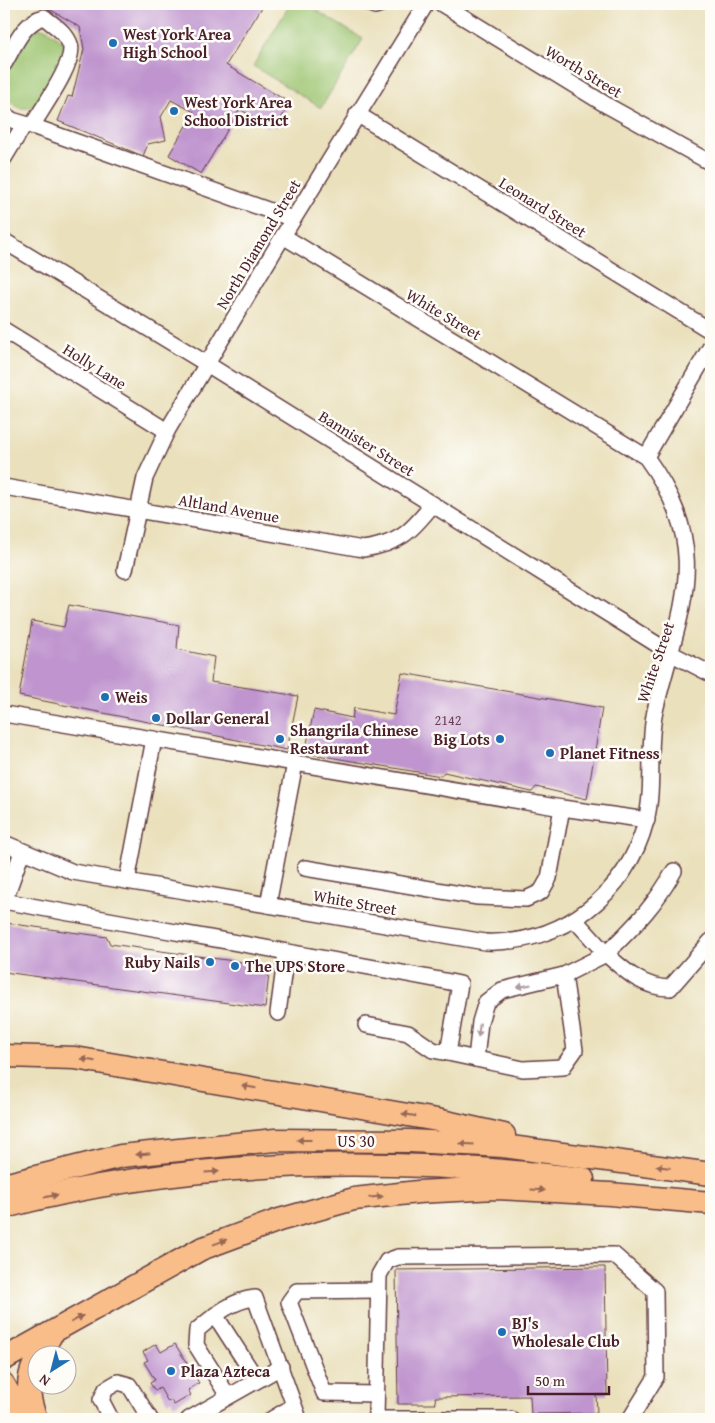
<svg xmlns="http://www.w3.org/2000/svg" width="715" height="1423" font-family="'Gentium Book Plus',serif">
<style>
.green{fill:#9cc470;stroke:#73724e}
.building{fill:#c095cf}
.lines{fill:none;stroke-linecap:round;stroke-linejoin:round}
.minor-casing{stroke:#623c41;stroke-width:18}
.major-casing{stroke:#623c41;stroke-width:22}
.highway-casing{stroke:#623c41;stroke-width:25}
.minor{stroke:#fff;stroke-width:15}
.major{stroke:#f8bd89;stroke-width:20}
.highway{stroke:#f8bd89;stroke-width:22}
.oneway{fill:#ae9aa0}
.oneway2{fill:#986655}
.poi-dot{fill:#1f6fb2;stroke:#fdfcf7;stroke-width:2}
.labels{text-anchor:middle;stroke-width:5;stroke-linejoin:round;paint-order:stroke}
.number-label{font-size:14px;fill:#683c54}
.poi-label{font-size:16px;font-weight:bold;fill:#4a1f2b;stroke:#fdfcf7;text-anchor:start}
.street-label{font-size:16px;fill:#4a1f2b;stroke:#fdfcf7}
</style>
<rect width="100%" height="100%" fill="#fdfcf7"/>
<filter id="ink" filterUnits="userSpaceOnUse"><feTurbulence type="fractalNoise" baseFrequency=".02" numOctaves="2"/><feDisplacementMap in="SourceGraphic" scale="10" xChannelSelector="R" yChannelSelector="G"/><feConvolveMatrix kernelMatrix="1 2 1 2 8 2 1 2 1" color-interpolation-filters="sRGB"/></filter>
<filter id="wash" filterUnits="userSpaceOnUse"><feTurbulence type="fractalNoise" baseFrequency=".0096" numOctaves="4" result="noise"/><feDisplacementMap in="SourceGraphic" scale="20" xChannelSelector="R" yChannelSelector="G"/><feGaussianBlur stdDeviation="1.12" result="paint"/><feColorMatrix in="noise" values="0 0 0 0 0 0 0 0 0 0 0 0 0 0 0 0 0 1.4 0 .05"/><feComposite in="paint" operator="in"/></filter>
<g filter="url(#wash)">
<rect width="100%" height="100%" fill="#eae0bc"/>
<g class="green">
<polygon points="290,4 306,4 363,39 321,108 253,66"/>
<polygon points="47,29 64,43 64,58 35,105 29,108 19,108 4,96 4,77 30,34 39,28"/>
</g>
<g id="blocks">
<g class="building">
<polygon points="41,4 264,4 226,65 285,100 283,104 288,107 276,127 270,124 268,127 240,109 201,174 169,155 194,112 171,100 161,117 166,140 148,144 143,156 58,121 68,96 72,97 84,49 80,27"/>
<polygon points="69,605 179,625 177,649 214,657 211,682 298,696 287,750 19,696 32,621 64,627"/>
<polygon points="402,673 602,708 587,799 536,787 532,792 444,772 441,776 305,753 314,710 352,718 354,708 394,715"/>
<polygon points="6,923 107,937 110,944 270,966 265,1008 4,972"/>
<polygon points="605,1267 607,1395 596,1395 597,1413 531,1414 530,1396 435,1397 436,1404 398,1404 396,1270"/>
<polygon points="156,1344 161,1352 175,1344 199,1383 188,1390 191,1395 174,1405 171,1400 168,1402 160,1388 155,1391 150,1383 155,1380 144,1362 148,1360 143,1352"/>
</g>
</g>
</g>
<g filter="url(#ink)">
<use href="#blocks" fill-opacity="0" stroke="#623c41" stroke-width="1"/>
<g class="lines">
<g class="minor-casing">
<g id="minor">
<polyline points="370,4 375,6 381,4"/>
<polyline points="442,4 608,106 711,163"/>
<path d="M4 64C14 47 23 22 44 17 54 26 65 31 70 44 77 61 41 110 32 126L12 120 4 114"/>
<polyline points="357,114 711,331"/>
<polyline points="32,126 293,219"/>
<polyline points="4,158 24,125"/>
<polyline points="4,241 207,364 674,655 711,674"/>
<polyline points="4,330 167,431"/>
<polyline points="646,457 711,346"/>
<path d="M4 487 363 549C399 544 411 532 433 504"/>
<polyline points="125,570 145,478 167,431 283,236 426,4"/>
<polyline points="4,714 562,808 647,820"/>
<path d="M4 843 73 872 485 942C561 945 627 895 646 821 655 785 647 747 655 711 680 606 715 553 646 457L283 236"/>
<polyline points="305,868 478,897 526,899 541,892 549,878 562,808"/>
<path d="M674 871C654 907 635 925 606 954 625 971 643 988 670 988L711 941"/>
<polyline points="127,881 154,739"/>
<path d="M4 901C156 929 309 955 460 984L448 1053 523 1069 563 1067 575 1050 564 975"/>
<polyline points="4,902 22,852"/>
<polyline points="268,905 295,763"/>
<polyline points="278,1013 286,953"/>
<polyline points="366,1025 408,1033 433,1050 448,1053"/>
<polyline points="476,1059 480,1022 486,1002 502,990 564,975 606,954 575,920"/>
<polyline points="215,1315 257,1380"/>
<polyline points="376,1394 324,1393 289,1302 297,1291 378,1290"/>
<path d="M228 1396 196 1345 197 1330C214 1316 232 1300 255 1298L299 1419"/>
<polyline points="111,1419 101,1400 106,1389 118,1382 129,1385 150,1419"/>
<polyline points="189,1419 281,1367"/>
<polyline points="272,1419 294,1406"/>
<polyline points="374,1419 511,1419"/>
<polyline points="376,1419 379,1275 387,1261 398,1257 614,1255 655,1291 656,1377 630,1419"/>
</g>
</g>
<g class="major-casing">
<polyline id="major" points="4,1383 25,1419"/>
</g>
<g class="highway-casing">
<g id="highway">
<polyline points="4,1056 75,1058 437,1120 504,1135"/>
<polyline points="4,1185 121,1156 275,1140 410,1141 503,1146 711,1174"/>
<path d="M4 1207C192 1157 391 1156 583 1179"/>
<polyline points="4,1359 201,1249 279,1220 354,1199 418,1192 496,1188 610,1194 711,1203"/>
<path d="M36 1419C22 1384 30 1366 50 1337"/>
</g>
</g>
<use href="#minor" class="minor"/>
<use href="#major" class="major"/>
<use href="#highway" class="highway"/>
</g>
<defs><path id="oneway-solid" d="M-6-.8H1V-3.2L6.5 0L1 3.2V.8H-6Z" transform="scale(1.25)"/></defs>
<g class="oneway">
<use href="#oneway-solid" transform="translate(524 986) rotate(168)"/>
<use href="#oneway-solid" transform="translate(479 1030) rotate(97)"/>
</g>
<g class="oneway2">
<use href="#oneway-solid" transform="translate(88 1060) rotate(-171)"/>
<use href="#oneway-solid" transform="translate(249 1087) rotate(-170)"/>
<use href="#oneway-solid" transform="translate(409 1115) rotate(-170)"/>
<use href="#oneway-solid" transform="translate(304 1140) rotate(-180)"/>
<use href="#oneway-solid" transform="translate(467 1144) rotate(-177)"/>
<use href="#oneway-solid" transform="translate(143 1154) rotate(174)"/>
<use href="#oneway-solid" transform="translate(663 1167) rotate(-172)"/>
<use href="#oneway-solid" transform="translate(212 1172) rotate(-4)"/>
<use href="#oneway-solid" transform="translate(538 1190) rotate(3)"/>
<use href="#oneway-solid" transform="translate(51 1196) rotate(-11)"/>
<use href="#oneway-solid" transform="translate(376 1197) rotate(-6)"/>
<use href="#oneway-solid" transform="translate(220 1242) rotate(-20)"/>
<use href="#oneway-solid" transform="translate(77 1319) rotate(-29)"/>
</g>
</g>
<g class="poi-dot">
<circle cx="113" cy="43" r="5"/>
<circle cx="174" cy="111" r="5"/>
<circle cx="105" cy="697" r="5"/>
<circle cx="156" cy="718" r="5"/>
<circle cx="280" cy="739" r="5"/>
<circle cx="500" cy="739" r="5"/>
<circle cx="550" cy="753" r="5"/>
<circle cx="210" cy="962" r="5"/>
<circle cx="235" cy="966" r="5"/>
<circle cx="502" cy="1332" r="5"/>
<circle cx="171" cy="1371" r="5"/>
</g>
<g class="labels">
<g class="number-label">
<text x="448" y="725">2142</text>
</g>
<g class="poi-label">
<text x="123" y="40">West York Area<tspan x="123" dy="18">High School</tspan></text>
<text x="184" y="108">West York Area<tspan x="184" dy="18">School District</tspan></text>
<text x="115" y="703">Weis</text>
<text x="166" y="724">Dollar General</text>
<text x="290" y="736">Shangrila Chinese<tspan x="290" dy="18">Restaurant</tspan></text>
<text x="490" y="745" text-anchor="end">Big Lots</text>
<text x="560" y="759">Planet Fitness</text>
<text x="200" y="968" text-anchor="end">Ruby Nails</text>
<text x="245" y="972">The UPS Store</text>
<text x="512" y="1329">BJ's<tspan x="512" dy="18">Wholesale Club</tspan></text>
<text x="181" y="1377">Plaza Azteca</text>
</g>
<g class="street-label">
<text transform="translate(584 71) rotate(31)" y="6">Worth Street</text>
<text transform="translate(543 207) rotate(32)" y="6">Leonard Street</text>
<text transform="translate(258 244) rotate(-59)" y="6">North Diamond Street</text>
<text transform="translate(444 314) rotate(31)" y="6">White Street</text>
<text transform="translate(95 366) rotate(32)" y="6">Holly Lane</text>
<text transform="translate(367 443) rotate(32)" y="6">Bannister Street</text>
<text transform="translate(229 508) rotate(10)" y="6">Altland Avenue</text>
<text transform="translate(655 662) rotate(-71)" y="6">White Street</text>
<text transform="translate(355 902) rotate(10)" y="6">White Street</text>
<text x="356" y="1147">US 30</text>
</g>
</g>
<rect width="715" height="1423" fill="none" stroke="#fdfcf7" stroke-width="20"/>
<g transform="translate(52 1370) rotate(216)"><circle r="24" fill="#fdfcf7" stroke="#b5a4a5"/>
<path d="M0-4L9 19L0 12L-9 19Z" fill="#1f6fb2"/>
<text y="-8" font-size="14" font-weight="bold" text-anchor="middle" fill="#4a1f2b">N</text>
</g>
<path d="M528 1386v8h81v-8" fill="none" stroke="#4a1f2b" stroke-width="2.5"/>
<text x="535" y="1386" font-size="15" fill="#4a1f2b" stroke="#fdfcf7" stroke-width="4" paint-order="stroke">50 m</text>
</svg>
